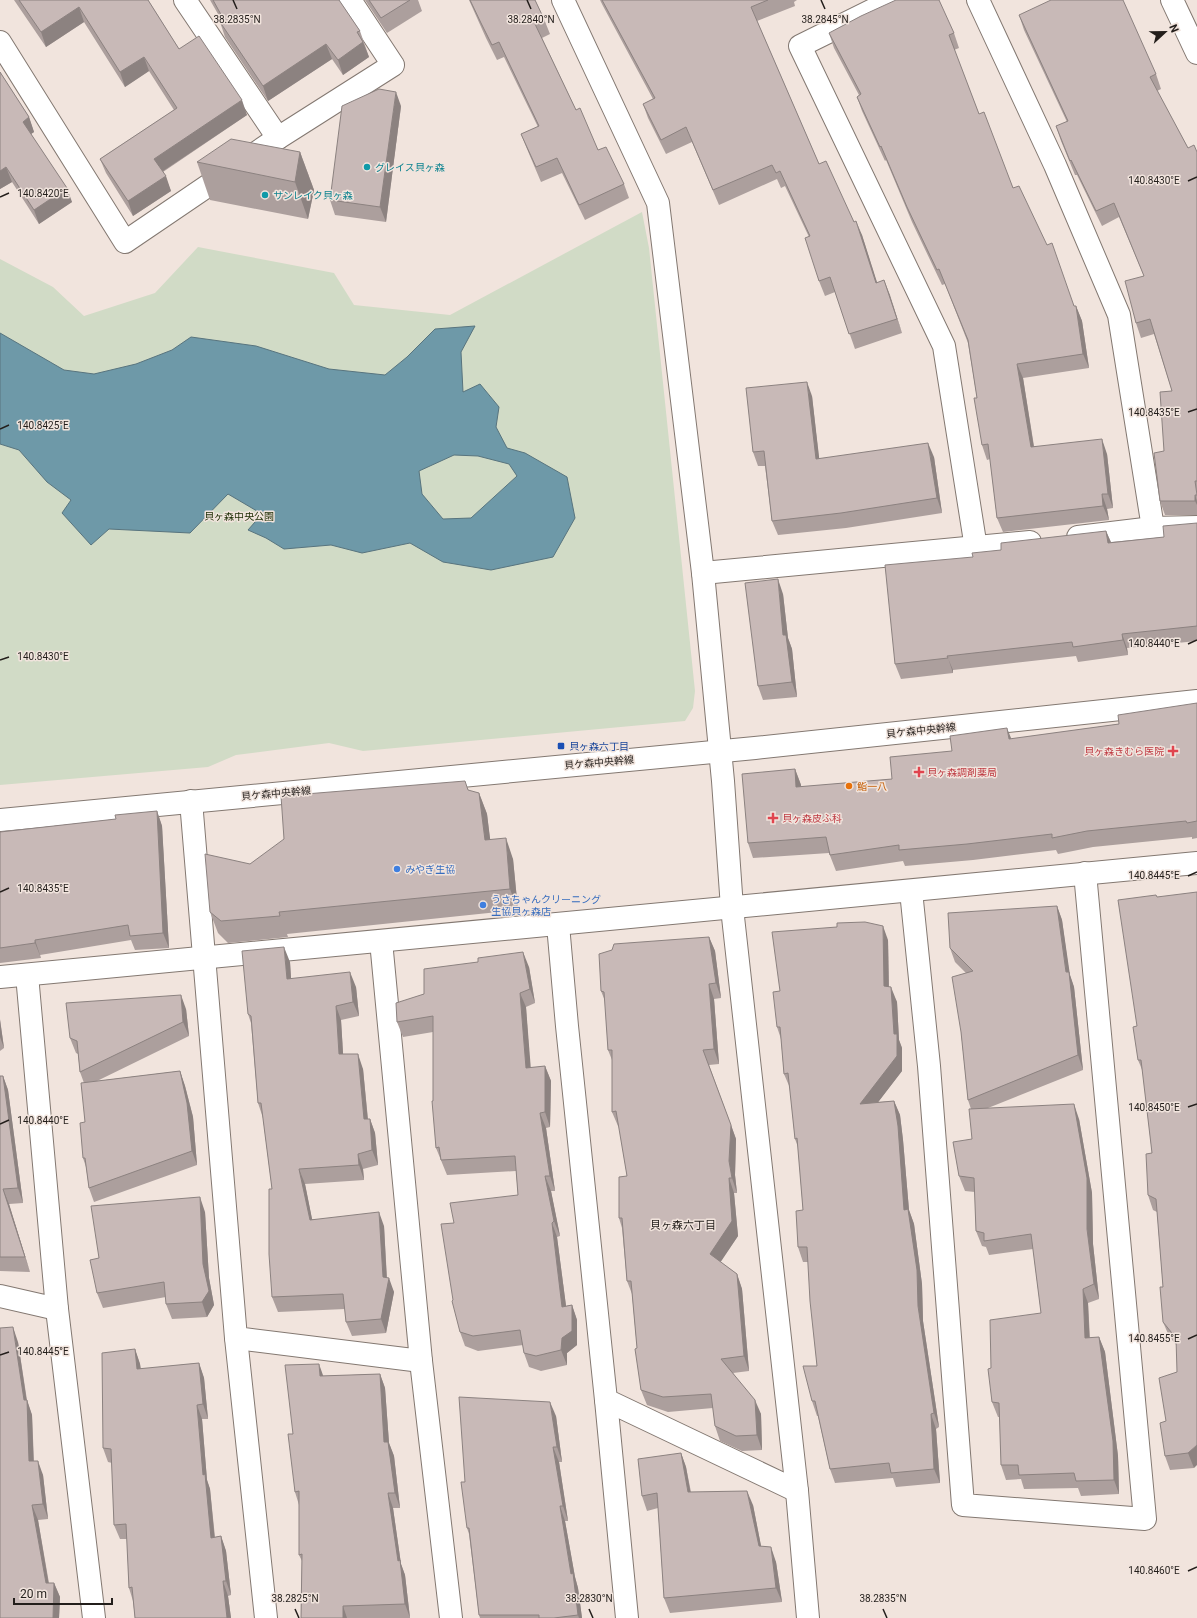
<svg xmlns="http://www.w3.org/2000/svg" width="1197" height="1618" font-family="Roboto,'Noto Sans JP',sans-serif">
<style>
.green{fill:#d1dbc6}
.water{fill:#6e99a8;stroke:#58747e;fill-rule:evenodd}
.lines{fill:none;stroke-linecap:round;stroke-linejoin:round}
.street-casing{stroke:#837871;stroke-width:24}
.secondary-casing{stroke:#837871;stroke-width:24}
.street{stroke:#fff;stroke-width:22}
.secondary{stroke:#fff;stroke-width:22}
.wall{fill:#ac9f9d}
.shaded-wall{fill:#8c8280}
.building{fill:#c8b9b7;stroke:#8c8280}
.ticks{fill:none;stroke:#231e1b;stroke-width:1.5}
.culture-dot{fill:#0f9aa8;stroke:#f1e4dd;stroke-width:1.5}
.transit-dot{fill:#1a4fb4;stroke:#f1e4dd;stroke-width:1.5}
.health-dot{fill:#e0444e;stroke:#f1e4dd;stroke-width:1.5}
.food-dot{fill:#e8710a;stroke:#f1e4dd;stroke-width:1.5}
.shop-dot{fill:#3f7fe0;stroke:#f1e4dd;stroke-width:1.5}
.labels{text-anchor:middle;stroke-width:3;stroke-linejoin:round;paint-order:stroke}
.culture-label{font-size:10px;fill:#0d838f;stroke:#f1e4dd;text-anchor:start}
.park-label{font-size:10px;fill:#213108;stroke:#f1e4dd}
.street-label{font-size:10px;fill:#231e1b;stroke:#f1e4dd}
.transit-label{font-size:10px;fill:#164399;stroke:#f1e4dd;text-anchor:start}
.health-label{font-size:10px;fill:#be3a42;stroke:#f1e4dd;text-anchor:start}
.food-label{font-size:10px;fill:#c56008;stroke:#f1e4dd;text-anchor:start}
.shop-label{font-size:10px;fill:#366cbe;stroke:#f1e4dd;text-anchor:start}
.neighbourhood-label{font-size:11px;fill:#231e1b;stroke:#f1e4dd}
.ticks-label{font-size:10px;text-anchor:middle;fill:#231e1b;stroke:#f1e4dd;stroke-width:3;stroke-linejoin:round;paint-order:stroke}
</style>
<rect width="100%" height="100%" fill="#f1e4dd"/>
<polygon class="green" points="642,212 649,248 695,691 693,708 685,721 363,751 329,743 236,755 208,767 0,785 0,259 53,287 84,316 155,293 198,247 334,273 354,305 450,315"/>
<path class="water" d="M475 326 461 352 463 392 480 384 499 407 496 427 507 448 525 453 567 477 575 518 553 557 491 570 443 562 410 543 362 553 331 545 284 549 266 538 248 530 262 514 228 494 190 533 109 529 91 545 62 513 71 500 47 482 19 450 0 444V333L64 370 94 374 136 364 172 350 191 337 256 346 329 369 385 375 407 357 435 329ZM454 455 478 456 509 464 517 476 471 518 443 519 422 494 419 471Z"/>
<g class="lines">
<g class="street-casing">
<g id="street">
<polyline points="185,0 278,138"/>
<polyline points="893,0 800,46 944,346 976,548"/>
<polyline points="978,0 1055,165 1119,315 1153,528"/>
<polyline points="1172,0 1197,53"/>
<polyline points="0,42 125,242 278,138 393,65 350,0"/>
<polyline points="1078,537 1153,528 1197,527"/>
<polyline points="703,573 1030,542"/>
<polyline points="191,801 236,1338 421,1361 381,941"/>
<polyline points="911,891 929,1066 963,1505 1145,1519 1085,873"/>
<polyline points="558,925 567,1026 606,1400 797,1491 732,908 723,781 703,573 658,203 563,0"/>
<polyline points="0,977 1197,863"/>
<polyline points="0,1296 57,1309 27,975"/>
<polyline points="57,1309 94,1618"/>
<polyline points="236,1338 266,1618"/>
<polyline points="421,1361 451,1618"/>
<polyline points="606,1400 627,1618"/>
<polyline points="797,1491 808,1618"/>
</g>
</g>
<g class="secondary-casing">
<polyline id="secondary" points="0,820 755,748 1197,701"/>
</g>
<use href="#street" class="street"/>
<use href="#secondary" class="secondary"/>
</g>
<g class="wall">
<polygon points="14,0 148,0 179,49 247,115 163,172 171,191 133,216 106,173 100,159 174,110 149,71 125,87 84,22 46,47"/>
<polygon points="210,0 339,0 360,31 369,57 343,75 332,59 268,101 225,37 220,22 222,21"/>
<polygon points="365,0 418,0 422,11 387,33"/>
<polygon points="469,0 535,0 544,19 550,34 542,38 576,110 598,150 624,184 629,198 585,220 562,173 541,182 527,149 521,134 538,127 504,57 497,60 486,38"/>
<polygon points="600,0 797,0 794,2 795,6 757,21 819,164 854,222 862,235 877,283 884,280 902,333 855,349 835,292 825,296 819,281 809,237 785,186 781,188 777,179 719,205 692,142 666,154 648,118 643,104 653,99 603,6"/>
<polygon points="1019,15 1156,74 1161,89 1157,91 1188,148 1197,152 1197,515 1165,515 1160,501 1164,451 1172,391 1154,334 1141,338 1136,323 1144,276 1119,217 1102,226 1077,175 1075,175 1061,141 1056,126 1067,122 1024,30"/>
<polygon points="829,33 954,33 959,48 954,50 979,114 1013,188 1074,306 1076,306 1082,321 1089,368 1023,378 1034,446 1107,454 1113,508 1107,509 1109,520 1003,532 997,518 990,459 987,460 982,445 977,398 968,343 945,284 942,285 912,222 886,160 885,161 862,111 857,97 859,95 834,48"/>
<polygon points="0,72 29,117 34,132 31,134 72,202 39,224 12,182 0,189"/>
<polygon points="401,106 386,222 335,215 330,200"/>
<polygon points="300,152 314,190 308,219 210,200 197,162"/>
<polygon points="812,396 819,459 934,457 942,513 846,528 778,535 772,521 765,466 758,466 753,452"/>
<polygon points="1197,523 1197,641 1127,648 1128,655 1078,662 1076,656 953,670 953,673 901,679 895,664 973,557 1001,550 1106,531 1111,542 1164,537"/>
<polygon points="783,594 788,638 792,649 797,697 763,700 758,686"/>
<polygon points="1197,703 1197,838 1192,839 1192,837 1093,847 1058,854 1056,850 973,860 905,866 903,861 836,871 829,853 753,858 748,843 795,769 801,785 801,787 892,779 1012,739 1119,724"/>
<polygon points="469,791 479,793 487,814 490,840 513,859 518,910 287,934 288,937 228,943 218,933 210,912 250,864"/>
<polygon points="157,811 162,826 169,948 135,950 131,940 40,955 41,958 0,963 0,832 116,819"/>
<polygon points="1156,895 1194,1468 1170,1470 1165,1456 1166,1421 1177,1372 1177,1346 1169,1336 1163,1322 1163,1287 1157,1212 1153,1210 1148,1195 1152,1153 1143,1072 1138,1060 1137,1026"/>
<polygon points="1057,906 1062,920 1069,972 1074,987 1083,1070 988,1108 1079,1119 1092,1193 1093,1244 1099,1299 1088,1303 1090,1338 1099,1337 1105,1352 1118,1456 1119,1494 1081,1496 1078,1488 1024,1489 1021,1479 1006,1480 1001,1465 1000,1417 998,1417 992,1402 991,1368 1041,1313 1033,1249 989,1255 986,1247 982,1246 976,1231 975,1192 965,1191 959,1176 972,1139 971,1109 968,1100 961,1032 966,973 955,962 950,948"/>
<polygon points="837,927 888,940 889,987 897,1002 899,1040 902,1048 902,1071 878,1102 894,1101 900,1115 903,1140 909,1210 914,1224 922,1284 923,1321 939,1427 936,1429 940,1483 896,1487 893,1478 835,1483 830,1469 818,1416 817,1416 812,1401 817,1366 808,1262 803,1262 798,1247 803,1210 798,1147 795,1139 790,1088 784,1074 781,1039 777,1027 780,991"/>
<polygon points="709,937 715,951 721,998 714,999 719,1064 709,1065 736,1139 735,1175 737,1193 734,1193 738,1236 720,1262 737,1274 742,1289 749,1371 733,1373 761,1414 762,1450 742,1451 720,1441 715,1426 713,1408 668,1412 647,1405 641,1390 632,1294 627,1281 622,1228 619,1218 627,1176 619,1126 618,1126 612,1112 612,1060 608,1050 605,1001 601,991"/>
<polygon points="290,962 291,979 356,987 359,1016 341,1020 343,1054 363,1069 368,1119 370,1119 375,1133 378,1165 363,1169 364,1180 305,1184 312,1219 384,1226 387,1278 394,1292 386,1333 352,1336 346,1322 345,1309 278,1312 272,1297 272,1189 263,1118 258,1103 251,1023 248,1014"/>
<polygon points="478,962 529,967 535,1003 526,1007 530,1068 545,1066 551,1081 550,1127 546,1128 555,1191 551,1191 560,1236 557,1237 566,1306 572,1305 577,1320 577,1345 567,1353 567,1365 541,1371 529,1367 524,1353 523,1345 478,1351 465,1346 460,1332 453,1300 454,1223 518,1195 516,1171 447,1175 436,1148 433,1101 433,1032 403,1037 397,1022 424,994"/>
<polygon points="186,1009 189,1036 97,1081 180,1071 185,1086 193,1117 197,1165 94,1202 89,1188 86,1167 83,1158 85,1122 84,1083 80,1072 78,1054 76,1053 70,1038"/>
<polygon points="0,1019 4,1048 0,1051"/>
<polygon points="0,1076 3,1076 8,1090 23,1203 9,1204 30,1272 0,1271"/>
<polygon points="205,1212 209,1278 214,1305 207,1317 172,1319 166,1304 166,1297 103,1308 97,1293 99,1258"/>
<polygon points="18,1342 27,1400 32,1415 34,1461 43,1475 48,1519 38,1520 49,1583 54,1583 60,1597 59,1618 0,1618"/>
<polygon points="135,1349 140,1364 141,1369 199,1363 204,1378 208,1419 202,1419 207,1480 210,1489 215,1537 221,1536 226,1551 231,1595 228,1596 231,1618 135,1618 133,1601 129,1588 127,1539 120,1539 114,1525 112,1463 108,1462 103,1448"/>
<polygon points="380,1374 385,1388 389,1443 394,1456 400,1508 393,1508 401,1564 405,1575 410,1618 301,1618 302,1561 299,1555 299,1505 295,1492 323,1376"/>
<polygon points="556,1416 562,1462 559,1462 568,1521 565,1521 575,1577 578,1588 582,1618 480,1618 479,1615 469,1534 467,1528 465,1482"/>
<polygon points="681,1453 686,1467 691,1492 753,1505 761,1546 776,1562 782,1602 670,1613 664,1598 658,1508 647,1511 642,1496"/>
</g>
<g class="shaded-wall">
<polygon points="79,7 84,22 46,47 41,32"/>
<polygon points="363,42 369,57 343,75 338,60"/>
<polygon points="326,44 332,59 268,101 263,86"/>
<polygon points="144,57 149,71 125,87 120,72"/>
<polygon points="396,92 401,106 386,222 380,207"/>
<polygon points="242,100 247,115 160,173 154,159"/>
<polygon points="29,117 34,132 28,136 23,122"/>
<polygon points="300,152 314,190 308,219 295,182"/>
<polygon points="6,167 12,182 0,189 0,171"/>
<polygon points="166,176 171,191 133,216 128,201"/>
<polygon points="67,188 72,202 39,224 34,210"/>
<polygon points="856,221 862,235 882,298 876,283"/>
<polygon points="884,280 890,295 902,333 897,319"/>
<polygon points="1076,306 1082,321 1089,368 1083,354"/>
<polygon points="1017,364 1023,378 1036,461 1031,447"/>
<polygon points="807,382 812,396 821,474 816,459"/>
<polygon points="1102,439 1107,454 1113,508 1108,494"/>
<polygon points="928,443 934,457 942,513 937,498"/>
<polygon points="1102,494 1107,509 1109,520 1103,506"/>
<polygon points="1195,495 1197,501 1197,505 1195,501"/>
<polygon points="1106,531 1112,545 1108,543"/>
<polygon points="778,579 783,594 788,638 792,649 797,697 792,682 783,635"/>
<polygon points="1122,634 1127,648 1128,655 1123,640"/>
<polygon points="947,656 953,670 953,673 948,658"/>
<polygon points="1007,728 1013,743 1009,739"/>
<polygon points="795,769 801,785 802,803 796,787"/>
<polygon points="479,793 487,814 493,862 485,840"/>
<polygon points="157,811 162,826 169,948 163,933"/>
<polygon points="506,838 513,859 518,910 510,889"/>
<polygon points="1057,906 1062,920 1070,975 1069,972 1074,987 1083,1070 1078,1055"/>
<polygon points="883,926 888,940 889,1000 884,986"/>
<polygon points="709,937 715,951 721,998 716,983"/>
<polygon points="35,940 41,958 35,943"/>
<polygon points="284,947 290,962 292,994 287,979"/>
<polygon points="523,952 529,967 535,1003 530,989"/>
<polygon points="350,972 356,987 359,1016 353,1002"/>
<polygon points="709,984 714,999 719,1064 714,1049"/>
<polygon points="891,987 897,1002 899,1040 902,1048 902,1071 866,1118 860,1104 894,1034"/>
<polygon points="520,993 526,1007 532,1083 526,1068"/>
<polygon points="181,995 186,1009 189,1036 183,1022"/>
<polygon points="336,1006 341,1020 344,1069 339,1054"/>
<polygon points="0,1019 0,1020 4,1048 0,1037"/>
<polygon points="358,1054 363,1069 369,1133 364,1119"/>
<polygon points="545,1066 551,1081 550,1127 545,1112"/>
<polygon points="180,1071 185,1086 193,1117 197,1165 192,1151"/>
<polygon points="3,1076 8,1090 23,1203 18,1188"/>
<polygon points="894,1101 900,1115 903,1140 909,1210 914,1224 922,1284 923,1321 939,1427 934,1413 918,1306 904,1210"/>
<polygon points="1074,1104 1079,1119 1092,1193 1093,1244 1099,1299 1094,1284 1087,1229"/>
<polygon points="540,1113 546,1128 555,1191 550,1176"/>
<polygon points="370,1119 375,1133 378,1165 372,1150"/>
<polygon points="731,1125 736,1139 735,1175 737,1193 732,1178 729,1161"/>
<polygon points="358,1154 363,1169 364,1180 359,1165"/>
<polygon points="299,1169 305,1184 315,1234 310,1220"/>
<polygon points="545,1176 551,1191 560,1236 554,1221"/>
<polygon points="729,1178 734,1193 738,1236 716,1269 710,1254"/>
<polygon points="3,1189 9,1204 30,1272 25,1257"/>
<polygon points="200,1197 205,1212 209,1278 214,1305 207,1317 202,1302 203,1264"/>
<polygon points="379,1212 384,1226 387,1283 389,1278 394,1292 386,1333 381,1319 383,1277"/>
<polygon points="552,1223 557,1237 568,1321 562,1307"/>
<polygon points="737,1274 742,1289 749,1371 744,1356"/>
<polygon points="1083,1289 1088,1303 1090,1353 1085,1338"/>
<polygon points="572,1305 577,1320 577,1345 567,1353 567,1365 561,1350 562,1338"/>
<polygon points="13,1327 18,1342 27,1403 27,1400 32,1415 34,1476 29,1461 24,1400"/>
<polygon points="1099,1337 1105,1352 1118,1456 1119,1494 1114,1480"/>
<polygon points="135,1349 140,1364 142,1384 137,1369"/>
<polygon points="199,1363 204,1378 208,1419 203,1404"/>
<polygon points="319,1364 324,1378 320,1376"/>
<polygon points="380,1374 385,1388 389,1443 394,1456 400,1508 395,1493 384,1442"/>
<polygon points="755,1400 761,1414 762,1450 757,1435"/>
<polygon points="550,1402 556,1416 562,1462 557,1447"/>
<polygon points="197,1405 202,1419 207,1480 210,1489 216,1553 211,1538 203,1475"/>
<polygon points="931,1414 936,1429 940,1483 934,1469"/>
<polygon points="1197,1445 1197,1465 1194,1468 1188,1453"/>
<polygon points="553,1447 559,1462 568,1521 563,1506"/>
<polygon points="681,1453 686,1467 693,1507 688,1492"/>
<polygon points="38,1461 43,1475 48,1519 43,1504"/>
<polygon points="747,1491 753,1505 764,1561 759,1546"/>
<polygon points="388,1493 393,1508 401,1564 405,1575 410,1618 405,1604 398,1561"/>
<polygon points="32,1505 38,1520 51,1598 46,1583"/>
<polygon points="560,1506 565,1521 575,1577 578,1588 582,1618 579,1618 578,1615"/>
<polygon points="221,1536 226,1551 231,1595 226,1581"/>
<polygon points="771,1547 776,1562 782,1602 776,1588"/>
<polygon points="223,1581 228,1596 231,1618 227,1618"/>
<polygon points="54,1583 60,1597 59,1618 53,1618"/>
<polygon points="343,1606 347,1618 343,1618"/>
</g>
<g class="building">
<polygon points="19,0 148,0 179,49 199,36 242,100 154,159 166,176 128,201 100,159 177,108 144,57 120,72 79,7 41,32"/>
<polygon points="213,0 339,0 360,31 357,32 363,42 338,60 326,44 263,86 220,22 224,20"/>
<polygon points="369,0 410,0 381,18"/>
<polygon points="470,0 535,0 544,19 535,24 576,110 580,108 598,150 606,147 624,184 579,205 557,158 536,167 521,134 539,126 499,42 492,45 481,23"/>
<polygon points="602,0 768,0 751,7 819,164 826,161 854,222 856,221 876,283 884,280 897,319 849,334 830,277 819,281 805,238 810,236 780,171 776,173 772,165 713,190 686,127 661,140 643,104 655,98"/>
<polygon points="896,0 939,0 954,33 949,35 979,114 984,112 1013,188 1019,186 1047,245 1052,243 1074,306 1076,306 1083,354 1017,364 1031,447 1102,439 1108,494 1102,494 1103,506 997,518 988,444 982,445 974,398 977,398 968,340 939,269 937,270 907,207 881,146 880,147 857,97 861,94 829,33 861,16"/>
<polygon points="1051,0 1123,0 1156,74 1150,77 1188,148 1194,145 1197,152 1197,481 1195,481 1197,495 1195,495 1195,501 1160,501 1154,453 1164,451 1160,392 1172,391 1150,319 1136,323 1125,281 1144,276 1114,203 1096,211 1071,160 1070,161 1056,126 1068,121 1019,15"/>
<polygon points="0,72 29,117 23,122 67,188 34,210 6,167 0,171"/>
<polygon points="379,89 396,92 380,207 330,200 342,106"/>
<polygon points="231,139 300,152 295,182 197,162"/>
<polygon points="807,382 816,459 928,443 937,498 841,513 772,521 764,451 753,452 746,388"/>
<polygon points="1197,523 1197,626 1122,634 1123,640 1073,647 1072,642 947,656 948,658 895,664 885,565 973,557 972,553 1001,550 1001,543 1106,531 1108,543 1164,537 1163,526"/>
<polygon points="778,579 783,635 786,635 792,682 758,686 745,583"/>
<polygon points="1197,703 1197,821 1187,823 1186,821 1087,831 1052,838 1052,834 967,844 899,850 899,845 830,855 826,837 748,843 742,774 795,769 796,787 892,779 890,757 952,751 950,736 1007,728 1009,739 1119,724 1118,715"/>
<polygon points="465,781 468,790 479,793 485,840 506,838 510,889 279,912 280,916 221,921 210,912 205,854 250,864 284,839 281,796"/>
<polygon points="157,811 163,933 130,936 128,925 35,940 35,943 0,948 0,832 116,819 115,815"/>
<polygon points="1197,892 1197,1445 1188,1453 1165,1456 1160,1423 1166,1421 1159,1378 1177,1372 1176,1338 1163,1322 1160,1287 1163,1287 1156,1199 1148,1195 1146,1154 1152,1153 1141,1060 1138,1060 1133,1027 1137,1026 1118,900 1156,895 1157,897"/>
<polygon points="1057,906 1066,972 1069,972 1078,1055 968,1100 961,1032 952,977 973,971 950,948 948,913"/>
<polygon points="865,922 883,926 884,986 891,987 894,1034 897,1034 897,1056 860,1104 894,1101 898,1126 904,1210 908,1209 917,1270 918,1306 934,1413 931,1414 934,1469 891,1473 889,1463 830,1469 815,1401 812,1401 803,1366 817,1366 810,1301 807,1247 798,1247 796,1211 803,1210 797,1138 795,1139 788,1073 784,1074 780,1027 777,1027 773,992 780,991 772,932 837,927 837,923"/>
<polygon points="709,937 716,983 709,984 714,1049 703,1050 731,1125 729,1161 732,1178 729,1178 732,1221 710,1254 737,1274 744,1356 721,1359 755,1400 757,1435 736,1436 715,1426 711,1394 663,1397 641,1390 635,1349 637,1348 631,1281 627,1281 622,1218 619,1218 619,1177 627,1176 616,1111 612,1112 612,1050 608,1050 604,992 601,991 599,954 612,950 614,944"/>
<polygon points="284,947 287,979 350,972 353,1002 336,1006 339,1054 358,1054 364,1119 370,1119 372,1150 358,1154 359,1165 299,1169 310,1220 379,1212 383,1277 389,1278 381,1319 346,1322 343,1294 272,1297 269,1254 269,1189 272,1189 261,1103 258,1103 251,1016 248,1014 242,951"/>
<polygon points="523,952 530,989 520,993 526,1068 545,1066 545,1112 540,1113 550,1176 545,1176 554,1221 552,1223 562,1307 572,1305 572,1331 562,1338 561,1350 536,1356 524,1353 520,1330 473,1336 460,1332 452,1301 453,1300 441,1224 454,1223 450,1203 518,1195 515,1156 441,1160 439,1147 436,1148 432,1101 433,1101 433,1016 397,1022 396,1003 424,994 424,969 478,962 478,958"/>
<polygon points="181,995 183,1022 80,1072 77,1041 70,1038 66,1003"/>
<polygon points="180,1071 187,1103 192,1151 89,1188 85,1158 83,1158 80,1123 85,1122 81,1083"/>
<polygon points="0,1076 3,1076 18,1188 3,1189 25,1257 0,1257"/>
<polygon points="1074,1104 1087,1178 1087,1229 1094,1284 1083,1289 1085,1338 1099,1337 1113,1441 1114,1480 1076,1481 1074,1473 1019,1475 1018,1465 1001,1465 999,1403 992,1402 988,1369 991,1368 990,1320 1041,1313 1031,1234 984,1241 984,1233 976,1231 974,1178 959,1176 953,1142 972,1139 969,1109"/>
<polygon points="200,1197 203,1264 209,1291 202,1302 166,1304 164,1282 97,1293 90,1260 99,1258 91,1206"/>
<polygon points="13,1327 24,1400 27,1400 29,1461 38,1461 43,1504 32,1505 46,1583 54,1583 53,1618 0,1618 0,1328"/>
<polygon points="135,1349 137,1369 199,1363 203,1404 197,1405 203,1475 205,1474 211,1538 221,1536 226,1581 223,1581 227,1618 135,1618 132,1587 129,1588 126,1524 114,1525 111,1449 103,1448 102,1353"/>
<polygon points="319,1364 320,1376 380,1374 384,1442 388,1442 395,1493 388,1493 398,1561 400,1560 405,1604 343,1606 343,1618 301,1618 302,1554 299,1555 299,1491 295,1492 288,1434 293,1434 285,1365"/>
<polygon points="459,1397 550,1402 557,1447 553,1447 563,1506 560,1506 571,1574 573,1573 578,1615 554,1618 539,1618 539,1615 479,1615 469,1528 467,1528 461,1482 465,1482"/>
<polygon points="681,1453 688,1492 747,1491 759,1546 771,1547 776,1588 664,1598 657,1493 642,1496 638,1459"/>
</g>
<path class="ticks" d="M233 0 237 9M527 0 531 9M821 0 825 9M1188 181 1197 177M0 197 9 193M1188 412 1197 409M0 429 9 425M1188 644 1197 640M0 660 9 657M1188 876 1197 872M0 892 9 888M1188 1107 1197 1104M0 1124 9 1120M1188 1339 1197 1335M0 1355 9 1352M1188 1571 1197 1567M295 1609 299 1618M589 1609 593 1618M883 1609 887 1618"/>
<g class="culture-dot">
<circle cx="367" cy="167" r="4"/>
<circle cx="265" cy="195" r="4"/>
</g>
<rect class="transit-dot" x="557" y="742" width="8" height="8" rx="2"/>
<g class="health-dot">
<path d="M1171 745h4v4h4v4h-4v4h-4v-4h-4v-4h4z"/>
<path d="M917 766h4v4h4v4h-4v4h-4v-4h-4v-4h4z"/>
<path d="M771 812h4v4h4v4h-4v4h-4v-4h-4v-4h4z"/>
</g>
<circle class="food-dot" cx="849" cy="786" r="4"/>
<g class="shop-dot">
<circle cx="397" cy="869" r="4"/>
<circle cx="483" cy="905" r="4"/>
</g>
<g class="labels">
<g class="culture-label">
<text x="375" y="171">グレイス貝ヶ森</text>
<text x="273" y="199">サンレイク貝ヶ森</text>
</g>
<g class="park-label">
<text x="239" y="520">貝ヶ森中央公園</text>
</g>
<g class="street-label">
<text transform="translate(921 730) rotate(-6)" y="4">貝ケ森中央幹線</text>
<text transform="translate(599 762) rotate(-5)" y="4">貝ケ森中央幹線</text>
<text transform="translate(276 793) rotate(-5)" y="4">貝ケ森中央幹線</text>
</g>
<g class="transit-label">
<text x="569" y="750">貝ヶ森六丁目</text>
</g>
<g class="health-label">
<text x="1164" y="755" text-anchor="end">貝ヶ森きむら医院</text>
<text x="927" y="776">貝ヶ森調剤薬局</text>
<text x="782" y="822">貝ヶ森皮ふ科</text>
</g>
<g class="food-label">
<text x="857" y="790">鮨一八</text>
</g>
<g class="shop-label">
<text x="405" y="873">みやぎ生協</text>
<text x="491" y="903">うさちゃんクリーニング<tspan x="491" dy="12">生協貝ヶ森店</tspan></text>
</g>
<g class="neighbourhood-label">
<text x="683" y="1229">貝ヶ森六丁目</text>
</g>
</g>
<g class="ticks-label">
<text x="237" y="23">38.2835°N</text>
<text x="531" y="23">38.2840°N</text>
<text x="825" y="23">38.2845°N</text>
<text x="1154" y="184">140.8430°E</text>
<text x="43" y="197">140.8420°E</text>
<text x="1154" y="416">140.8435°E</text>
<text x="43" y="429">140.8425°E</text>
<text x="1154" y="647">140.8440°E</text>
<text x="43" y="660">140.8430°E</text>
<text x="1154" y="879">140.8445°E</text>
<text x="43" y="892">140.8435°E</text>
<text x="1154" y="1111">140.8450°E</text>
<text x="43" y="1124">140.8440°E</text>
<text x="1154" y="1342">140.8455°E</text>
<text x="43" y="1355">140.8445°E</text>
<text x="1154" y="1574">140.8460°E</text>
<text x="295" y="1602">38.2825°N</text>
<text x="589" y="1602">38.2830°N</text>
<text x="883" y="1602">38.2835°N</text>
</g>
<g transform="translate(1165 32) rotate(68)" stroke="#f1e4dd" stroke-width="3" paint-order="stroke">
<path d="M0-3L7 15L0 10L-7 15Z" fill="#231e1b"/>
<text y="-6" font-size="11" font-weight="bold" text-anchor="middle" fill="#231e1b">N</text>
</g>
<path d="M14 1598v6h98v-6" fill="none" stroke="#231e1b" stroke-width="2"/>
<text x="20" y="1598" font-size="12" fill="#231e1b" stroke="#f1e4dd" stroke-width="3" paint-order="stroke">20 m</text>
</svg>
